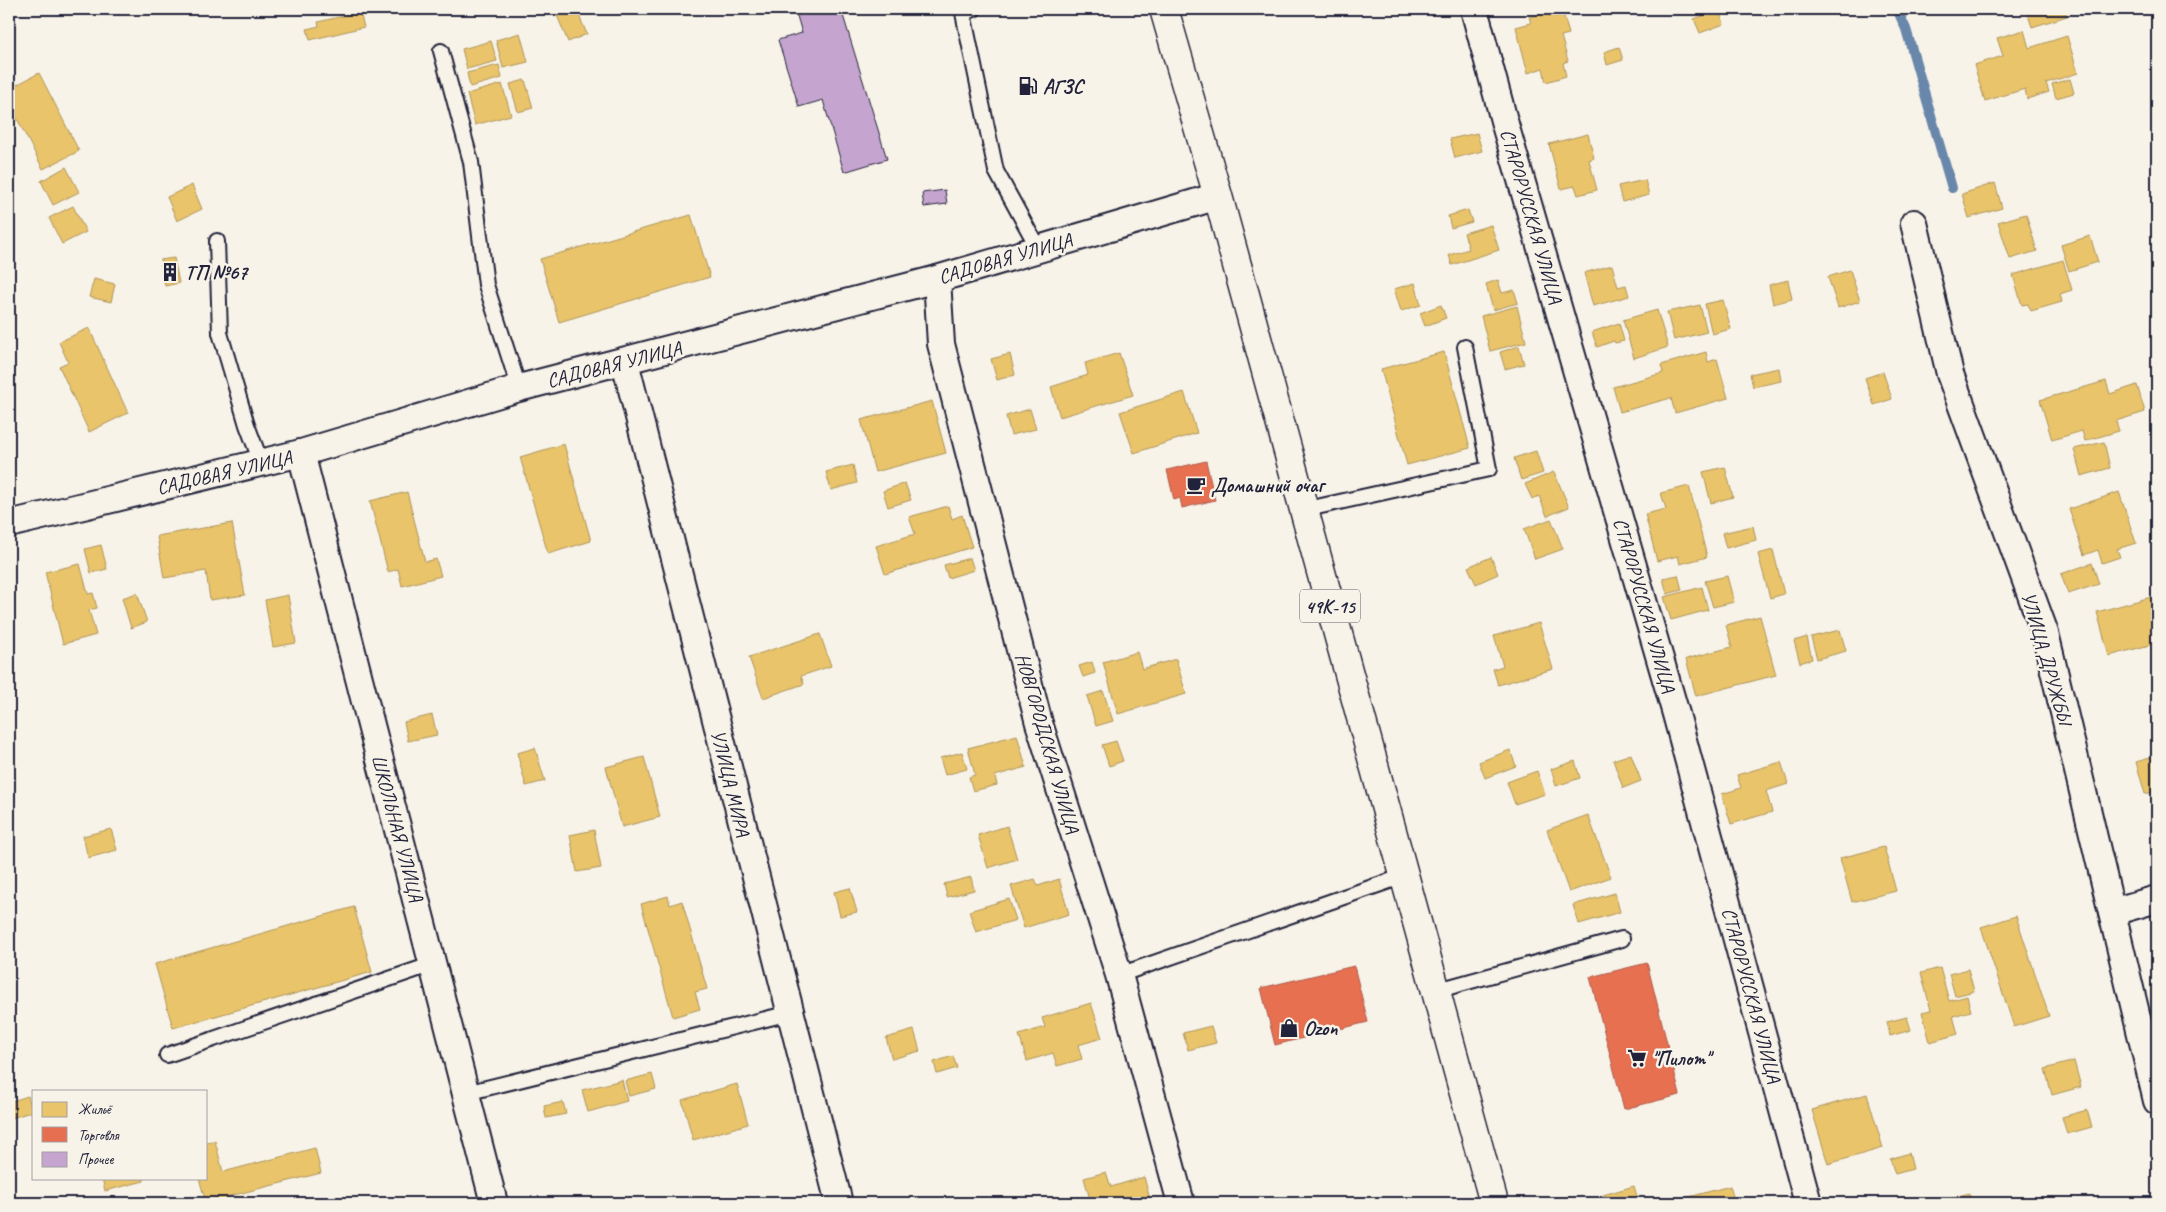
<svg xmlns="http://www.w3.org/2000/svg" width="2166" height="1212" font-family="Caveat,sans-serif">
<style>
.homes{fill:#e9c46a;stroke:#ad935c}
.shops{fill:#e76f51;stroke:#ac584a}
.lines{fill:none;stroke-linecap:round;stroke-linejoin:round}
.stream{stroke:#6987ab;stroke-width:10}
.building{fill:#c5a5cf;stroke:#22223b}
.service-casing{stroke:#22223b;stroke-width:18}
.minor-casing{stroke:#22223b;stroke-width:30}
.primary-casing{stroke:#22223b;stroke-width:31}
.service{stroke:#f7f3e8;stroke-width:14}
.minor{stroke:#f7f3e8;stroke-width:26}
.primary{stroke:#f7f3e8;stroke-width:28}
.labels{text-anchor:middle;stroke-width:5;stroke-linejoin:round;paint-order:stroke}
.shield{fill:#f7f3e8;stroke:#62616f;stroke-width:1}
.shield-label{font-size:19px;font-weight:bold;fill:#22223b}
.poi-label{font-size:20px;font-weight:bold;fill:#22223b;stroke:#f7f3e8;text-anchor:start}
.street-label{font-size:20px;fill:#22223b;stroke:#f7f3e8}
</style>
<rect width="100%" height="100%" fill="#f7f3e8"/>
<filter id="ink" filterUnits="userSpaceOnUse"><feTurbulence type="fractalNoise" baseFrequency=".02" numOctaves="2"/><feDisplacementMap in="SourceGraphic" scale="10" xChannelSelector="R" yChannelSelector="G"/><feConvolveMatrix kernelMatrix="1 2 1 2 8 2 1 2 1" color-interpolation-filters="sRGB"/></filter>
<g filter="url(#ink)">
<g class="homes">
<polygon points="566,9 576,9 587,34 568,42 556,13"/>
<polygon points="1562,9 1569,34 1561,36 1568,61 1563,63 1566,76 1546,82 1543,68 1528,73 1516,27 1531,23 1529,17"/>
<polygon points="2026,9 2064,9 2067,16 2032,27"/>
<polygon points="1719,10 1724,24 1700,33 1694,19"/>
<polygon points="360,12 364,27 310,40 307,29 319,26 318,22"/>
<polygon points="2024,30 2029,48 2067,36 2078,73 2046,83 2049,92 2027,99 2025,89 1985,101 1974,65 2003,56 1997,38"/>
<polygon points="520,33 528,62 503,68 496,40"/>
<polygon points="491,41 497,61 467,69 462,49"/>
<polygon points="1619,47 1623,60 1607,65 1604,52"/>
<polygon points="499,65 502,78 470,87 467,73"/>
<polygon points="39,73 79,151 43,169 9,103 9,89"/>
<polygon points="2070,79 2074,93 2056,98 2052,84"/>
<polygon points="525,80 533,108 518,112 510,84"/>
<polygon points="502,84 511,115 475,125 467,94"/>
<polygon points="1477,133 1482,151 1455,158 1450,139"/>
<polygon points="1588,134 1594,158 1589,160 1597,190 1578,195 1575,186 1561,189 1549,144"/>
<polygon points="66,167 79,192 53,205 41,181"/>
<polygon points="1645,180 1649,195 1622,202 1618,186"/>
<polygon points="1995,183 2002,208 1969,218 1962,194"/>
<polygon points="192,185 202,209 177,221 167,197"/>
<polygon points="73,206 86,232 62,244 49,218"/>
<polygon points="1468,210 1472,222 1451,228 1448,216"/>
<polygon points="2026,214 2037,251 2010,259 1998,222"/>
<polygon points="691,215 710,277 559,322 540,259"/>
<polygon points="1491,225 1499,250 1452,265 1449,255 1469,249 1464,233"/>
<polygon points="2090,236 2098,262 2069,271 2061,245"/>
<polygon points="174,258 179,283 165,286 160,260"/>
<polygon points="2063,260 2072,290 2060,294 2062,302 2031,311 2028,304 2022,305 2013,275"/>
<polygon points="1612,265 1618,287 1626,285 1629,296 1593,306 1584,273"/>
<polygon points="1850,270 1860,301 1838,308 1828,277"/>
<polygon points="94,279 115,284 111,302 89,297"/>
<polygon points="1498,280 1502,293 1514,290 1518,303 1493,310 1486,284"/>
<polygon points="1788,280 1792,299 1773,304 1769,285"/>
<polygon points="1415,283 1421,305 1401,311 1394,289"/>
<polygon points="1723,300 1731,329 1712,334 1705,304"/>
<polygon points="1441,305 1446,318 1425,326 1420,313"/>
<polygon points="1700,305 1707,332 1674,340 1667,312"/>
<polygon points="1517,306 1526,342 1490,351 1481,316"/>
<polygon points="1657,310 1668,347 1634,358 1623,320"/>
<polygon points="1619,323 1624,341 1615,343 1614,341 1597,347 1592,332"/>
<polygon points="89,328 128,413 89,432 59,366 68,362 59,342"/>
<polygon points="1519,346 1524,364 1505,369 1500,352"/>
<polygon points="1444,352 1470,448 1407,465 1381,369"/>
<polygon points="1706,352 1708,362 1717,359 1728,398 1675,413 1671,398 1620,412 1613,387 1663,373 1661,365"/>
<polygon points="1119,353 1133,395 1060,417 1051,387 1088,375 1085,363"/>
<polygon points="1010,354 1015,375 997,380 991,359"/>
<polygon points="1779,368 1781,381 1753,387 1750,374"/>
<polygon points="1883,372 1892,399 1874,405 1865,378"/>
<polygon points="2106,381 2110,394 2137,385 2145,412 2116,421 2119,431 2085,441 2082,431 2052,440 2040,400"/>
<polygon points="1184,392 1197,433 1134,453 1120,412"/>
<polygon points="932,401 946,453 875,472 861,420"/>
<polygon points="1030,409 1036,429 1011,435 1006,416"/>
<polygon points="2104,442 2110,468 2081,476 2074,449"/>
<polygon points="564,444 591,541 548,554 520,457"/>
<polygon points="1536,451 1543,473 1521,480 1514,458"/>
<polygon points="853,465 857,483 831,490 826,472"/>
<polygon points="1725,467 1733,497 1711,503 1703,472"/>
<polygon points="1554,472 1569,507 1547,516 1539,496 1532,499 1525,484"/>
<polygon points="905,483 911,500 888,507 883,491"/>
<polygon points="1689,486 1707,557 1680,564 1678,556 1657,561 1645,514 1666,509 1661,493"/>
<polygon points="407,492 425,562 436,559 441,576 402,586 398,569 388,572 370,501"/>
<polygon points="2119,492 2136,543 2117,549 2120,557 2102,563 2098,550 2084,555 2069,509"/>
<polygon points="948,506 952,519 962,515 972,547 885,574 876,546 915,534 909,517"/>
<polygon points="1551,519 1563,549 1535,559 1524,529"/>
<polygon points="232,523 245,595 210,600 206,571 164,578 157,536"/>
<polygon points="1753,526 1756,540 1726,548 1722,533"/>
<polygon points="101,545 107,569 91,573 85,549"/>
<polygon points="1773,550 1784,594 1770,598 1758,554"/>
<polygon points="1491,557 1498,574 1476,584 1468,567"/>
<polygon points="970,558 974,570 948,578 944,565"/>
<polygon points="2092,563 2099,584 2068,594 2061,574"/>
<polygon points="80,564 88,594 93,593 97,608 89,610 96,635 63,644 45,572"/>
<polygon points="1678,575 1682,590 1667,594 1663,578"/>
<polygon points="1727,576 1734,602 1713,607 1705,581"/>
<polygon points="1702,587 1708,610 1671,620 1664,597"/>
<polygon points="137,593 147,622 131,628 122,598"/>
<polygon points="288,595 296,643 273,647 265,600"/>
<polygon points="2151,597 2157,621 2157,643 2109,656 2097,612"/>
<polygon points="1760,616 1776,675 1696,696 1686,659 1732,647 1726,625"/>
<polygon points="1539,623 1553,669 1498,685 1493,669 1503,666 1494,636"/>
<polygon points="1840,630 1846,651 1817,659 1811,637"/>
<polygon points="820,634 831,666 801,676 804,684 763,698 749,657"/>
<polygon points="1807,637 1812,659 1800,663 1794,641"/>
<polygon points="1137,652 1142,669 1176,659 1186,694 1118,714 1103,662"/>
<polygon points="1092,662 1095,673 1083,677 1079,666"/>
<polygon points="1103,691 1113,721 1096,726 1087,696"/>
<polygon points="432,715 437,735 408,741 404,722"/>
<polygon points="1017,735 1026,767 995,776 997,785 973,791 969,777 975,775 968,748"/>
<polygon points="1116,741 1123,761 1109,766 1102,745"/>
<polygon points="535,748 545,781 526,786 517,753"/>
<polygon points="1510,750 1516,766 1485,778 1479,762"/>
<polygon points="962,752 967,769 945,775 940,758"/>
<polygon points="1631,754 1641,781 1623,788 1613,760"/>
<polygon points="2157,756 2157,791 2145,794 2136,762"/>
<polygon points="644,757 660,817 622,827 606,767"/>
<polygon points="1575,761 1580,778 1556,786 1551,769"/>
<polygon points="1781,762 1788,784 1766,791 1772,812 1731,824 1722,794 1741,788 1737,775"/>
<polygon points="1537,771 1545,794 1515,804 1507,782"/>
<polygon points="1588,815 1611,877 1569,892 1547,830"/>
<polygon points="1007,826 1017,859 988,868 978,835"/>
<polygon points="111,829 117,850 88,858 83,836"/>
<polygon points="594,830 601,868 577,872 570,835"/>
<polygon points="1884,847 1896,891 1852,902 1840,858"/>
<polygon points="971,877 974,890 947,897 944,884"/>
<polygon points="1035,879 1038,886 1059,879 1069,914 1024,928 1011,886"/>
<polygon points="850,888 857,912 840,916 834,892"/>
<polygon points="1615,893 1620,912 1579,924 1573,905"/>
<polygon points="668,896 670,905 682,901 707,989 695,992 700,1009 673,1017 641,904"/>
<polygon points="1009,899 1016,920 976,932 969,911"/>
<polygon points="354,907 372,972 173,1028 155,964"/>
<polygon points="2016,916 2049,1016 2014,1027 1981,927"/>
<polygon points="1940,968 1949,1001 1967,996 1971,1011 1953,1016 1958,1034 1930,1042 1922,1012 1931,1010 1921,973"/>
<polygon points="1968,969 1974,991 1955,996 1949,974"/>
<polygon points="1091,1003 1102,1038 1078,1045 1082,1059 1057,1066 1053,1053 1027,1061 1019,1035 1045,1027 1042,1018"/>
<polygon points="1907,1017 1911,1030 1890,1036 1887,1022"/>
<polygon points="1211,1026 1216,1043 1188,1050 1183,1033"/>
<polygon points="914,1030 920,1051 892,1059 886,1038"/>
<polygon points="953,1056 957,1068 937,1074 934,1062"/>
<polygon points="2074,1061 2081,1087 2052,1095 2045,1069"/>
<polygon points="652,1074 656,1089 629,1096 625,1081"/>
<polygon points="622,1080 627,1101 588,1112 582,1090"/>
<polygon points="737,1084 748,1124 693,1140 682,1100"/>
<polygon points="1867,1094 1883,1148 1828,1164 1812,1110"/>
<polygon points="28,1096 33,1111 9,1119 9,1102"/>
<polygon points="563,1102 566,1114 546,1118 544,1106"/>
<polygon points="2087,1110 2092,1127 2067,1134 2062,1117"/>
<polygon points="215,1141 223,1172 315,1148 321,1173 226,1197 228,1203 206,1203 199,1178 206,1178 206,1143"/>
<polygon points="1909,1153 1913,1169 1895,1174 1890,1159"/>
<polygon points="1106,1172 1111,1187 1144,1177 1151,1203 1091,1203 1084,1178"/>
<polygon points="102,1178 144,1178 144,1181 105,1191"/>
<polygon points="1634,1186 1639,1203 1605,1203 1603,1195"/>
<polygon points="1730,1186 1735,1203 1675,1203 1674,1201"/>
<polygon points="1969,1193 1972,1203 1936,1203"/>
</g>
<g class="shops">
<polygon points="1206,461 1215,500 1182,508 1180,498 1174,500 1167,470"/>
<polygon points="1647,963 1680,1095 1624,1109 1590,977"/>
<polygon points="1354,966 1368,1022 1275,1045 1261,988"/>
</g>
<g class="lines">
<polyline class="stream" points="1897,9 1906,29 1952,188"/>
</g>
<g class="building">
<polygon points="795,9 841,9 887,159 844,172 823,100 799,107 778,40 802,33"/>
<polygon points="945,190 947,204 924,207 922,193"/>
</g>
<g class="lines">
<g class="service-casing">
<g id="service">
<polyline points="974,9 963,13 996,171 1038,248"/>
<polyline points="441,51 471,162 486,285 519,388"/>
<polyline points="217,241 220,333 247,425 261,462"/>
<polyline points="1303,510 1489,469 1465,347"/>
<polyline points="1119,975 1404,876"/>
<polyline points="1435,991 1622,939"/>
<polyline points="167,1055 433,964"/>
<polyline points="466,1093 790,1013"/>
</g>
</g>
<g class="minor-casing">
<g id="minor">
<polyline points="1474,9 1506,128 1676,714 1808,1203"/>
<polyline points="1914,223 1950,374 2045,633 2157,1101"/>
<polyline points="937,279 941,344 1039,723 1119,975 1181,1203"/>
<polyline points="625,362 839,1203"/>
<polyline points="301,453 494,1203"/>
<polyline points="9,524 301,453 519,388 937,279 1218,196"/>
<polyline points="2112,912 2157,899"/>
</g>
</g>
<g class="primary-casing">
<polyline id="primary" points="1164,9 1218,196 1494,1203"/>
</g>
<use href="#service" class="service"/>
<use href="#minor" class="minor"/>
<use href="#primary" class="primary"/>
</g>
</g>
<defs>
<g id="fuel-bare" transform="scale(1.5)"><path d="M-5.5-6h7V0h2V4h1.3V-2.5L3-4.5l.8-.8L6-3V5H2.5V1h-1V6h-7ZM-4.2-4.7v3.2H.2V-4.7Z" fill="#22223b" stroke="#f7f3e8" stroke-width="2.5" paint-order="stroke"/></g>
<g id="building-bare" transform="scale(1.5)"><path d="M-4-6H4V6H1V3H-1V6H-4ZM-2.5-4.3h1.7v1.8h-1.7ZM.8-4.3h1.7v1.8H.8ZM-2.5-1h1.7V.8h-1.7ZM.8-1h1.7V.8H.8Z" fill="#22223b" stroke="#f7f3e8" stroke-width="2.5" paint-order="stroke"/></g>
<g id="cafe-bare" transform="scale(1.5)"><path d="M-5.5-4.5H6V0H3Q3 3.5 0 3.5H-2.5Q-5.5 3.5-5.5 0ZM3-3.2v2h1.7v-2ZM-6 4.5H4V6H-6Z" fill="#22223b" stroke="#f7f3e8" stroke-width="2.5" paint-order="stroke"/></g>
<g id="shop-bare" transform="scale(1.5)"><path d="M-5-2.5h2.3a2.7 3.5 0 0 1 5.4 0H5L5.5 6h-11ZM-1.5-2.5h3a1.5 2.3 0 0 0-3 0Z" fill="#22223b" stroke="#f7f3e8" stroke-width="2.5" paint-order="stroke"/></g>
<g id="supermarket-bare" transform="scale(1.5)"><path d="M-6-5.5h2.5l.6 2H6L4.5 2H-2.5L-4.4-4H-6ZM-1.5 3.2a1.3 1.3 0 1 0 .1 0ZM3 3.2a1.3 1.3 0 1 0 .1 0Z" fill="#22223b" stroke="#f7f3e8" stroke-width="2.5" paint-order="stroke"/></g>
</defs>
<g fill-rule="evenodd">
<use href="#fuel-bare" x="1028" y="86"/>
<use href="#building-bare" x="170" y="272"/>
<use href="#cafe-bare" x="1196" y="485"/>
<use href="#shop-bare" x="1289" y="1028"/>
<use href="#supermarket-bare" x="1637" y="1058"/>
</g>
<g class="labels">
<rect class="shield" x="1300" y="589.5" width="60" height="33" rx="4"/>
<g class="shield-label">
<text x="1330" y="613">49К-15</text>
</g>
<g class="poi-label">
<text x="1043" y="93">АГЗС</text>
<text x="185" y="279">ТП №67</text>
<text x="1211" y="492">Домашний очаг</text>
<text x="1304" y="1035">Ozon</text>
<text x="1652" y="1065">"Пилот"</text>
</g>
<g class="street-label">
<text transform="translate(1532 216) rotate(74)" y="7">СТАРОРУССКАЯ УЛИЦА</text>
<text transform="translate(1005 258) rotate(-16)" y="7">САДОВАЯ УЛИЦА</text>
<text transform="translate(614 364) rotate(-14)" y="7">САДОВАЯ УЛИЦА</text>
<text transform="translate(224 472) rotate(-13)" y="7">САДОВАЯ УЛИЦА</text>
<text transform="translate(1645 605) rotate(74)" y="7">СТАРОРУССКАЯ УЛИЦА</text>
<text transform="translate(2047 658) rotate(74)" y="7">УЛИЦА ДРУЖБЫ</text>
<text transform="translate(1048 743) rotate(74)" y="7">НОВГОРОДСКАЯ УЛИЦА</text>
<text transform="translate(731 783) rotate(76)" y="7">УЛИЦА МИРА</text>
<text transform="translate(398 828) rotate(75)" y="7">ШКОЛЬНАЯ УЛИЦА</text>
<text transform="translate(1752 995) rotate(75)" y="7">СТАРОРУССКАЯ УЛИЦА</text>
</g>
</g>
<rect width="2166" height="1212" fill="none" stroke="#f7f3e8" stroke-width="30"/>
<rect x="15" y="15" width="2136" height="1182" fill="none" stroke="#22223b" stroke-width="2" filter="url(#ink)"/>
<rect x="32" y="1090" width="175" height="90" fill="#f7f3e8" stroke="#a29fa3"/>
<rect x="42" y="1102" width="25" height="15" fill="#e9c46a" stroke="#a29fa3"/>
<text x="78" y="1114" font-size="15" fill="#22223b">Жильё</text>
<rect x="42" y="1127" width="25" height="15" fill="#e76f51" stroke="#a29fa3"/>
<text x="78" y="1140" font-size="15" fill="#22223b">Торговля</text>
<rect x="42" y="1152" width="25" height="15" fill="#c5a5cf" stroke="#a29fa3"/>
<text x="78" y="1164" font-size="15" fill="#22223b">Прочее</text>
</svg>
